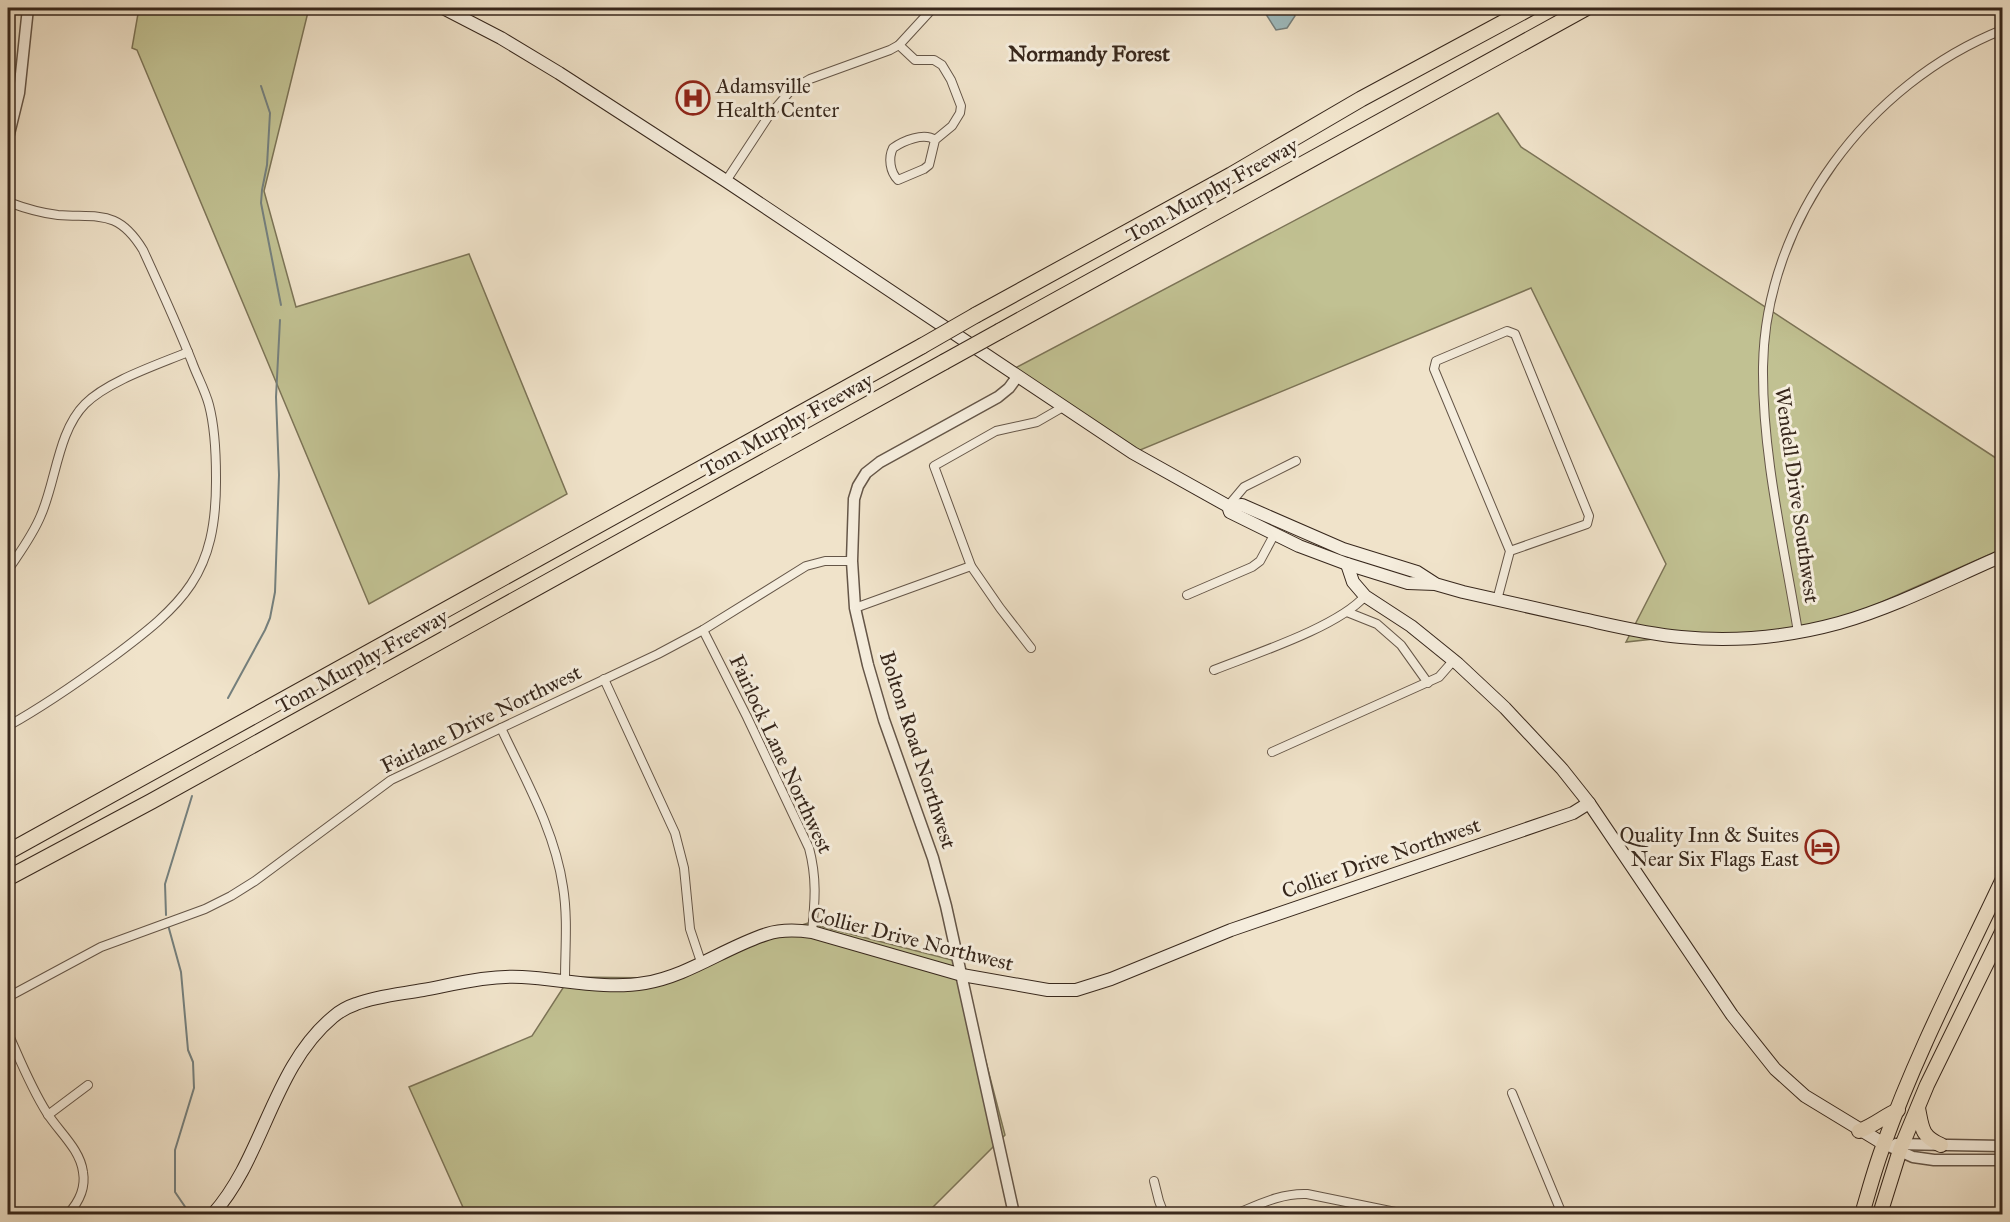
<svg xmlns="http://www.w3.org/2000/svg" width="2010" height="1222" font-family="'IM FELL Great Primer',serif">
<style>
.green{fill:#c1c192;stroke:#7c7457;stroke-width:1.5}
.water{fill:#9ebcc0;stroke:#75807e;stroke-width:1.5}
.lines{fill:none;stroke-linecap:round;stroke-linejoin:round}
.stream{stroke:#75807e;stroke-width:2}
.minor-casing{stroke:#655648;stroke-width:10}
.tertiary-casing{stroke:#655648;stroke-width:13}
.secondary-casing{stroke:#37271c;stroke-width:14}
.primary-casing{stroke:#37271c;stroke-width:16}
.motorway-casing{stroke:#37271c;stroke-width:17}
.minor{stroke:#f5eddd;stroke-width:8}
.tertiary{stroke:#f5eddd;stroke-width:10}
.secondary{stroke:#f5eddd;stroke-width:12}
.primary{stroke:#f0e3ca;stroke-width:14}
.motorway{stroke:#f0e3ca;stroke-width:15}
.motorway-bridge-casing{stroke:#37271c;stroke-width:17;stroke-linecap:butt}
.motorway-bridge{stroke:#f0e3ca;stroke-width:15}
.labels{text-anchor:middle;stroke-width:6;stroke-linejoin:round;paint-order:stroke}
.poi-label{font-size:21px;fill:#37271c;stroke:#f5eddd;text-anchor:start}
.street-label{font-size:21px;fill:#37271c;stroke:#f5eddd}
.neighbourhood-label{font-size:22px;font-weight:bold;fill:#37271c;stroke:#f5eddd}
</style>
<rect width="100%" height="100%" fill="#f0e3ca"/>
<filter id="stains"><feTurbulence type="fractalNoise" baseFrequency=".00333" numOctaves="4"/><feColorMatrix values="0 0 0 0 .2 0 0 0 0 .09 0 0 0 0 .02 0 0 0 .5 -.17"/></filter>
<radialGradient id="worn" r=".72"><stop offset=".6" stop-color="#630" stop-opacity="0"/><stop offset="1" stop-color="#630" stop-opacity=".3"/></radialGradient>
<g class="green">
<polygon points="139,8 309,8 264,191 296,307 469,254 567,494 369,604 137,50 132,48"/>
<polygon points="1498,113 1521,147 2002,462 2002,549 1859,612 1769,637 1672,637 1626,642 1666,564 1531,288 1133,453 1006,373"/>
<polygon points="808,923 960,962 1005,1135 926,1214 466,1214 409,1087 532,1036 570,977 661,978 719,952"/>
</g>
<polygon class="water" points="1262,8 1292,8 1295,16 1287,28 1276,30"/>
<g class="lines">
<g class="stream">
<polyline points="261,86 270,113 267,165 262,190 261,203 281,305"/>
<polyline points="228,698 265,630 270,618 275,592 279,475 276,397 280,320"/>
<polyline points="166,915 165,884 192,796"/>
<polyline points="168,925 181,972 188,1050 193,1062 194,1088 175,1150 175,1192 190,1214"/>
</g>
<g class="minor-casing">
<g id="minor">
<path d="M899 45 915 60H934L942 65 951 80 961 106 960 113 952 126 935 140 929 165 924 169 898 180C890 172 888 158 893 148 903 141 924 132 935 140"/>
<polyline points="726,181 768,117 791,90 810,79 890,50 899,45 933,8"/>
<path d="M8 202C24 208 40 213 58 215 99 218 118 209 143 250 160 287 177 324 192 362 197 376 205 390 209 405 215 428 216 453 216 477 217 575 184 604 110 659 77 683 44 706 8 726"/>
<polyline points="1228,506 1244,487 1296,461"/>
<path d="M8 570C20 552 33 535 41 515 56 481 58 431 85 404 108 381 157 365 188 352"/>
<polyline points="1187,595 1252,567 1260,561 1274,535"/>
<polyline points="1497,600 1510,551 1434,369 1436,361 1507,331 1515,334 1589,516 1587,524 1510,551"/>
<polyline points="855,608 971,566"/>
<polyline points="1347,612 1377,624 1401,645 1428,683"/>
<path d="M703 630 747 717 809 848C817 878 815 901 812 932"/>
<path d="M1798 632C1784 546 1762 454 1763 367 1765 220 1869 83 2002 30"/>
<polyline points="1031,648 1000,608 971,566 934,466 996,431 1037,422 1063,407"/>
<path d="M1214 670C1254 654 1338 627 1365 596"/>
<polyline points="604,679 675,833 684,868 690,929 701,962"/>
<path d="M501 728C525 779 555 831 563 887 568 918 565 949 565 980"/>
<polyline points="1272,752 1439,677 1453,661"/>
<polyline points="8,997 101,947 205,909 231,896 255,881 391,780 658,654 703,630 806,566 825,561 852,561"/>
<path d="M8 1033C20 1060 31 1088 47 1113 59 1132 80 1149 83 1172 86 1189 79 1202 68 1214"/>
<polyline points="1512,1093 1562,1214"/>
<polyline points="48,1115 88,1085"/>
<polyline points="1154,1181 1159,1201 1164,1214"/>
<path d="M1236 1214C1260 1204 1281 1193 1307 1194L1405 1214"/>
</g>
</g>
<g class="tertiary-casing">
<g id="tertiary">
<polyline points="8,138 19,93 28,8"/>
<polyline points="1884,1144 1913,1157 1934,1160 2002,1160"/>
<polyline points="1896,1144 2002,1146"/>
<polyline points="1014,1214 946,906 933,858 884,720 868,665 855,608 852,561 854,499 858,486 866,473 880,462 998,397 1009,388 1017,377"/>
</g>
</g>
<g class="secondary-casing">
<g id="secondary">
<path d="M443 8 501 38 559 73 726 181 1133 453 1228 506 1230 512 1299 546 1347 564 1408 583 1435 584 1463 592C1503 601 1543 610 1583 619 1615 626 1647 634 1681 637 1733 642 1788 637 1839 623 1895 607 1949 579 2002 556"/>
<polyline points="1228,506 1242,505 1343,549 1417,572 1434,583"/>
<polyline points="1347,564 1353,582 1365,596 1411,626 1458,664 1505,708 1562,769 1589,803 1732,1015 1775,1069 1805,1096 1884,1144"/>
<path d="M213 1214C264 1157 272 1068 333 1017 340 1011 347 1007 356 1004 377 996 401 994 423 990 455 984 489 975 522 977 562 979 605 990 645 983 688 976 726 947 767 934 782 929 797 930 812 932L962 975 1048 990H1076L1111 979 1231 930 1573 813 1589 803"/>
</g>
</g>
<g class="primary-casing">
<g id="primary">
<path d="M1918 1108C1922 1128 1921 1136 1941 1145"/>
<path d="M1859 1131C1875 1125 1884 1116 1898 1110"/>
<path d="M1862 1214C1869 1191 1875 1167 1884 1144 1916 1054 1961 968 2002 881"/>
<polyline points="1880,1214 1900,1150 1927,1085 2002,932"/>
</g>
</g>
<g class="motorway-casing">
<g id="motorway">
<polyline points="976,315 1231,175 1361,99 1530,8"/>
<polyline points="1000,331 1586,8"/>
<polyline points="8,852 922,346"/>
<polyline points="8,878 152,801 944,362"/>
</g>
</g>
<use href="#minor" class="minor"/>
<use href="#tertiary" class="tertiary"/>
<use href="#secondary" class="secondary"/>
<use href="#primary" class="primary"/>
<use href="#motorway" class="motorway"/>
<g class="motorway-bridge-casing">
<g id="motorway-bridge">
<polyline points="922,346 976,315"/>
<polyline points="944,362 1000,331"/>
</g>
</g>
<use href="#motorway-bridge" class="motorway-bridge"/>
</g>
<defs>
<g id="hospital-ring" transform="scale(1.725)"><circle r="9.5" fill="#f5eddd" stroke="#8f2418" stroke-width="1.5"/><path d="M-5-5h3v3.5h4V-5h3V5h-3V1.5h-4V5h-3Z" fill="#8f2418"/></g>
<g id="hotel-ring" transform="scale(1.725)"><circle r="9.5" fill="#f5eddd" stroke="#8f2418" stroke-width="1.5"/><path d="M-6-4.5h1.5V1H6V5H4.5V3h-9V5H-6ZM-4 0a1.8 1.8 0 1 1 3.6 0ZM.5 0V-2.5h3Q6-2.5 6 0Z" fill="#8f2418"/></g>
</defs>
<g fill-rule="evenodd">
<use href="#hospital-ring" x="693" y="98"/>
<use href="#hotel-ring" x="1822" y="847"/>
</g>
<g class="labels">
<g class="poi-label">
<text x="716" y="93">Adamsville<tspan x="716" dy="24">Health Center</tspan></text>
<text x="1799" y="842" text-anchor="end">Quality Inn &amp; Suites<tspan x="1799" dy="24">Near Six Flags East</tspan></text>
</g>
<g class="street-label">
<text transform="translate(1212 190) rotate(-29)" y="7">Tom Murphy Freeway</text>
<text transform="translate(787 425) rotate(-29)" y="7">Tom Murphy Freeway</text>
<text transform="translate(1797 495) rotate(82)" y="7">Wendell Drive Southwest</text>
<text transform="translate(362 661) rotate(-29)" y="7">Tom Murphy Freeway</text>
<text transform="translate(481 719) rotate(-26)" y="7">Fairlane Drive Northwest</text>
<text transform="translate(918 750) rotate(72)" y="7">Bolton Road Northwest</text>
<text transform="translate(781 754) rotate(65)" y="7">Fairlock Lane Northwest</text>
<text transform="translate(1381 858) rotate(-19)" y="7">Collier Drive Northwest</text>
<text transform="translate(912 939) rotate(14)" y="7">Collier Drive Northwest</text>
</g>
<g class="neighbourhood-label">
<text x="1089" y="61">Normandy Forest</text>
</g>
</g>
<rect width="2010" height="1222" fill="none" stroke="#f0e3ca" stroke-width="30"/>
<rect x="9" y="9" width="1992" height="1204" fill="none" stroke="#37271c" stroke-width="3"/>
<rect x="15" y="15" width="1980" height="1192" fill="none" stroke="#37271c" stroke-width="1.5"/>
<rect width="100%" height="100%" filter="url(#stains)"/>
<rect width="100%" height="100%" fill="url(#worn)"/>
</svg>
